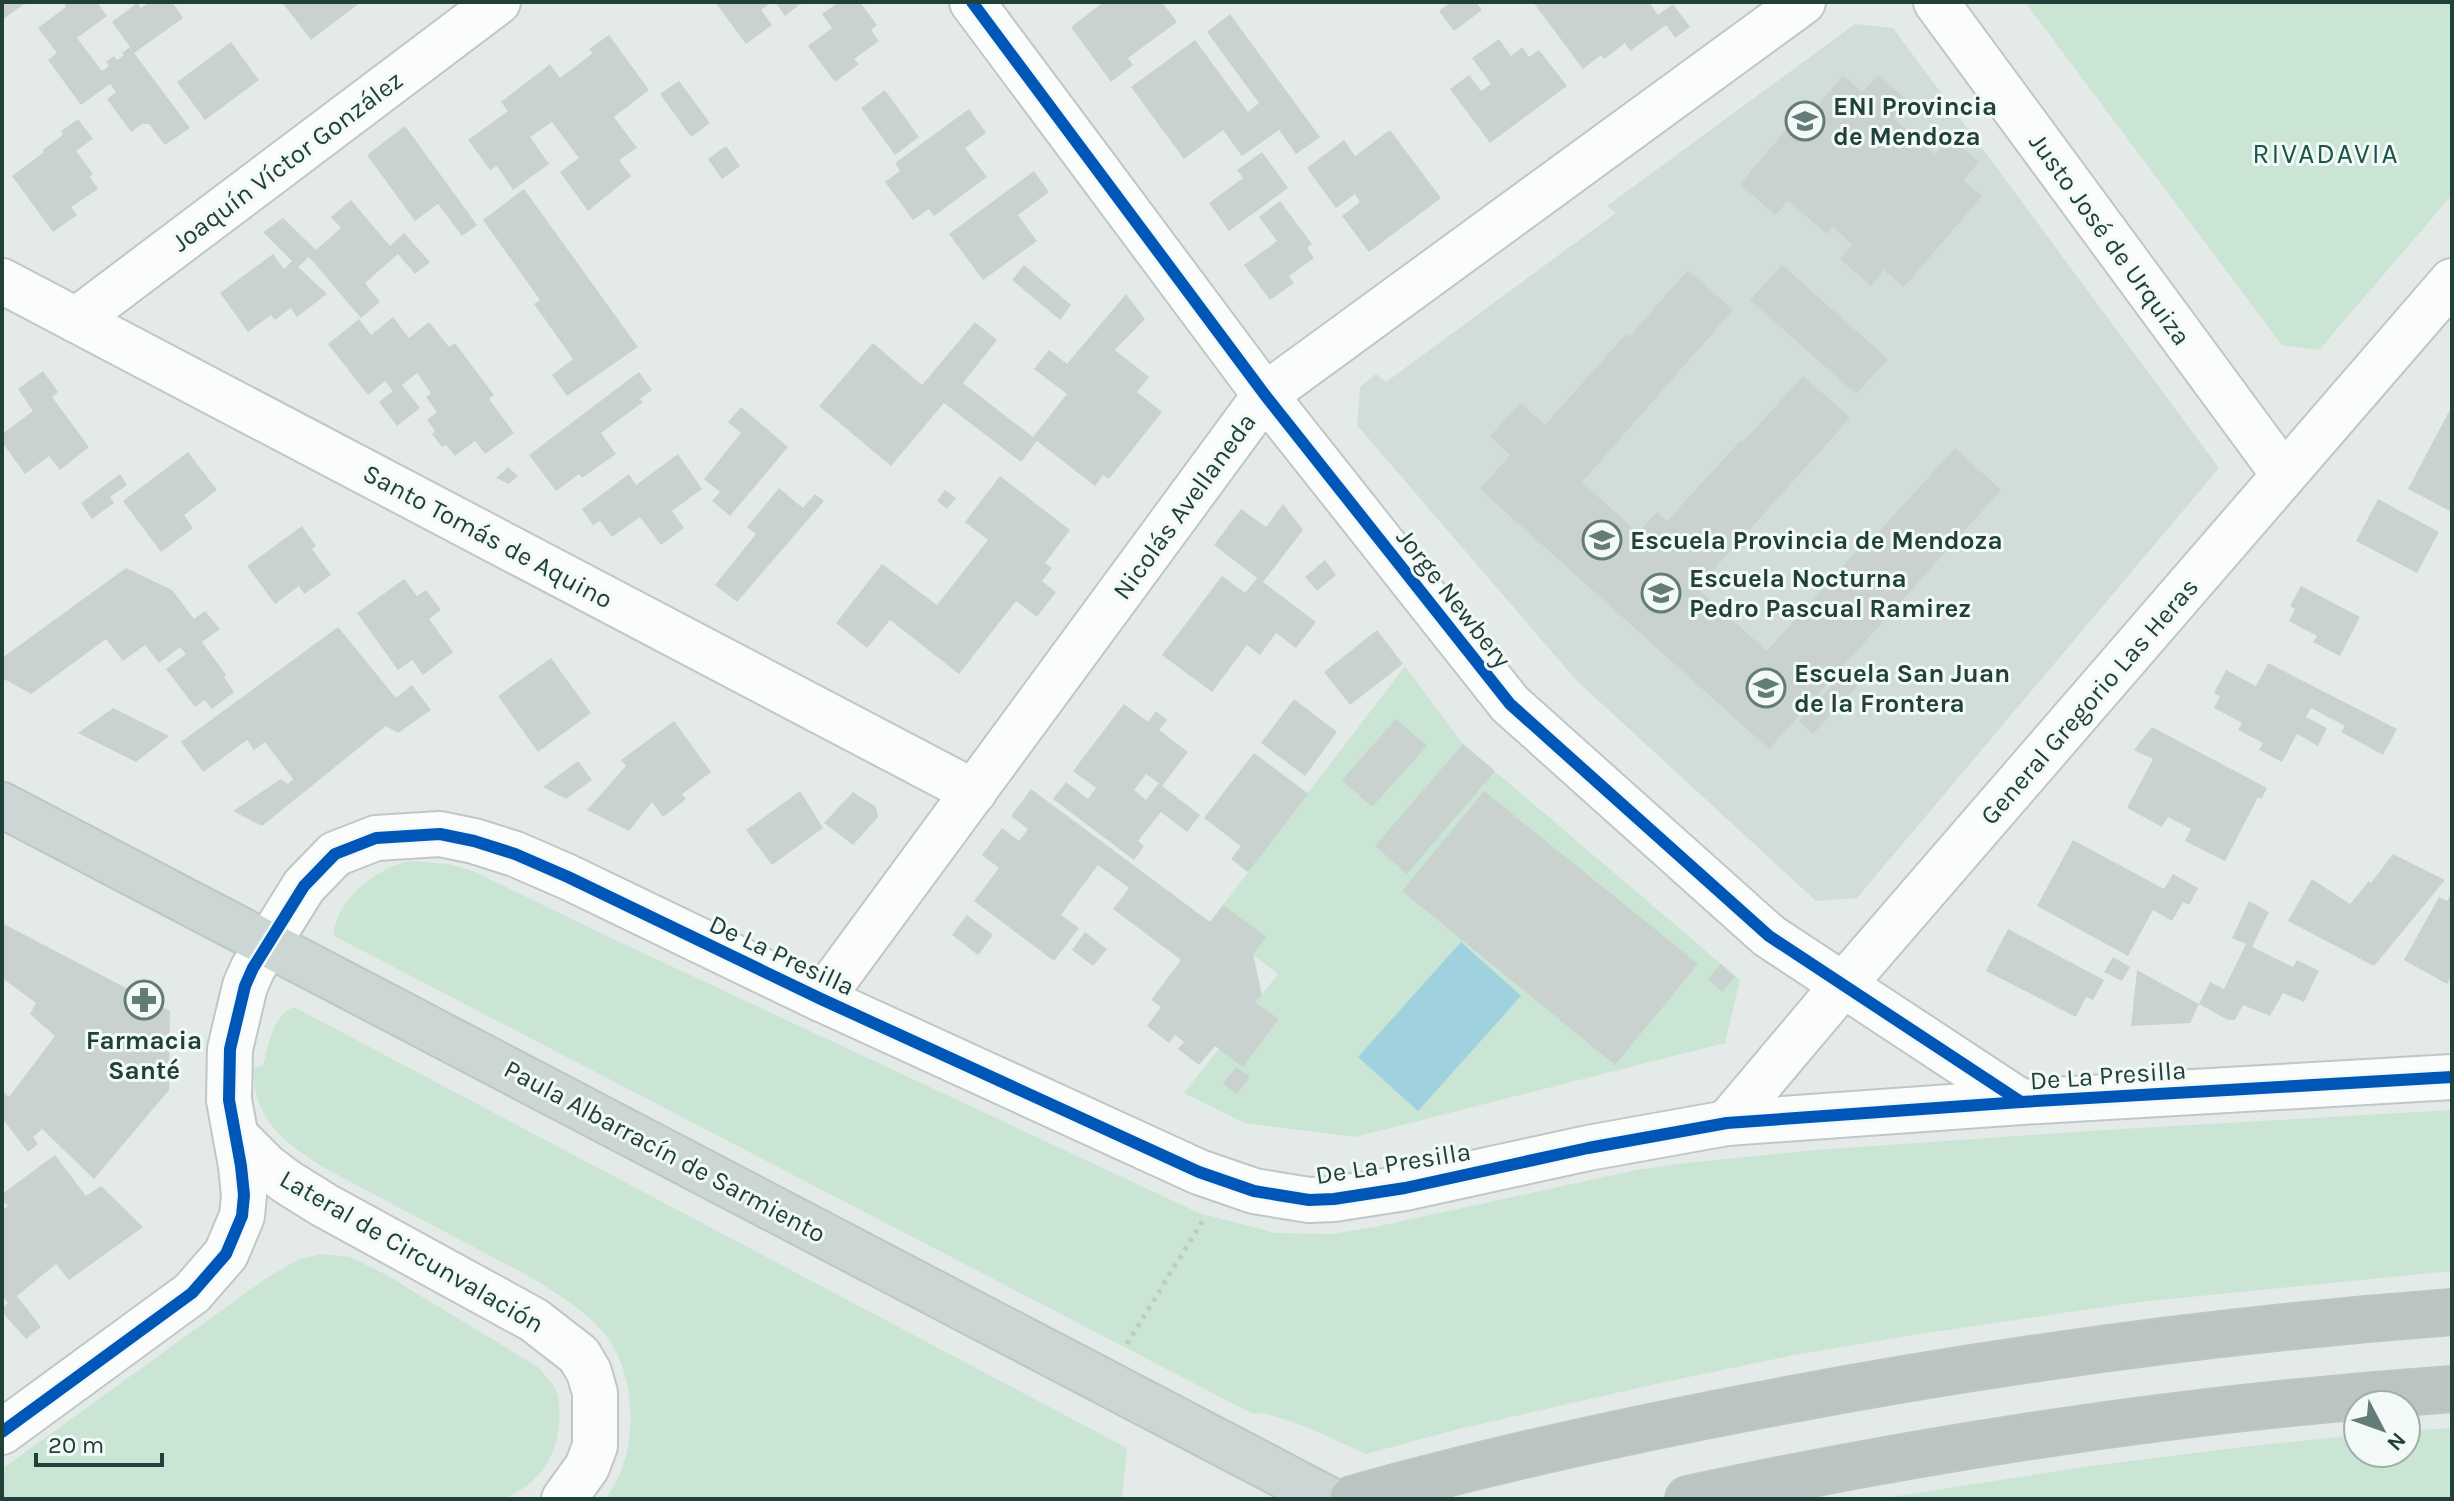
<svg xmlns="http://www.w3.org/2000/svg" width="2454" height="1501" font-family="Karla,sans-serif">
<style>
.built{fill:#d1ddd8}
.green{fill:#cbe5d5}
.water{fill:#9fd1de}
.building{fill:#cad2cf;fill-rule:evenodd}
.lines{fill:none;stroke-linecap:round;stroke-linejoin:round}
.minor-casing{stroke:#c1c7c5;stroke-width:48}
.major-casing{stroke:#bcc7c4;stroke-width:48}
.highway-casing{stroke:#bcc7c4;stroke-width:48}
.path{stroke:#c0cac8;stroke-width:5;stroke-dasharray:4 6;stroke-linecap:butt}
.minor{stroke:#fbfcfc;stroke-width:44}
.major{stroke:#ccd6d4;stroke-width:44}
.highway{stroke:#bac4c2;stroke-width:44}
.cycleway-casing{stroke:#f2f9f6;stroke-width:17}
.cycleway{stroke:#0057b8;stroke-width:12}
.labels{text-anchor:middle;stroke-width:6;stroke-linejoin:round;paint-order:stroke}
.poi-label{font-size:26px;font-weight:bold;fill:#1f413a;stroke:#f2f9f6;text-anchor:start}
.street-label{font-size:26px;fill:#1f413a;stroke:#f2f9f6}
.neighbourhood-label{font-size:28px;letter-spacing:2px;fill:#18554a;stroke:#f2f9f6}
</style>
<rect width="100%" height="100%" fill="#e4eae8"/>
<polygon class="built" points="1855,24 1893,28 2219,468 1857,898 1816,901 1576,680 1357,425 1360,387 1376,374 1386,382 1616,213 1607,206"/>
<g class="green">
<polygon points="2025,2 2452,2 2452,195 2319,350 2282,345"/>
<polygon points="1405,666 1463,744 1740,980 1725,1043 1355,1137 1244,1123 1184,1093 1278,974 1210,922 1258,859 1204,818 1254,753 1308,793"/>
<path d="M411 861 448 864 471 870 611 938 1199 1213 1276 1233 1333 1234 1375 1227 1636 1170 1686 1163 1816 1150 2104 1130 2452 1110V1271L2139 1302 1913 1335 1790 1356 1660 1383 1459 1429 1366 1454 1304 1426 1268 1414 1251 1413 334 936C334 901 379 866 411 861Z"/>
<path d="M294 1007 1127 1448 1122 1499H606C612 1489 619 1477 623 1466 637 1425 632 1364 602 1331 584 1310 557 1294 534 1279L326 1169C286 1144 251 1119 254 1067L263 1066C268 1047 272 1015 294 1007Z"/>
<path d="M322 1254 350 1257 383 1273 538 1367C543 1373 549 1380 554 1386 560 1397 560 1411 559 1423 557 1459 537 1484 504 1499H2V1469L265 1279 299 1259Z"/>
<polygon points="2452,1428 2452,1499 1878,1499 2090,1466 2242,1447 2358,1435 2358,1453 2406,1453 2406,1431"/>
</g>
<polygon class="water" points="1461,942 1521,996 1418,1111 1358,1057"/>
<g class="building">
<polygon points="2,2 27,2 2,20"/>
<polygon points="63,2 97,2 107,16 77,38 102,71 109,66 106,62 114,56 117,60 124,55 122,53 130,47 112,22 137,3 141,8 150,2 172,2 183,18 134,53 190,128 165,145 149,124 142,124 131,132 107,99 116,92 110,84 81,105 48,60 57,53 38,28 66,7"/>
<polygon points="282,2 361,2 311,40"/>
<polygon points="715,2 772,2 761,10 772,25 746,44"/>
<polygon points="775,2 803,2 785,16"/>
<polygon points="839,2 860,2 877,25 871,30 879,41 854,59 859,64 835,82 808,46 832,28 822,14"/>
<polygon points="1104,2 1162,2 1177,22 1128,58 1133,65 1111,82 1071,27"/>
<polygon points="1451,2 1476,2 1482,10 1454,31 1439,11"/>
<polygon points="1533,2 1649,2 1658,15 1673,4 1690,27 1675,38 1666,25 1630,51 1625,43 1604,59 1601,55 1583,69"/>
<polygon points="1230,14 1320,137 1296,154 1279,130 1242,156 1223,130 1184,159 1131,87 1195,40 1248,112 1259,103 1207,32"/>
<polygon points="609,35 649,90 614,117 637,148 619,160 631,176 588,211 560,172 579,158 552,122 530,137 549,164 513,190 497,166 490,170 468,140 508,111 501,102 550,64 560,78 593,53 589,49"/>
<polygon points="1499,39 1511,56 1522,47 1529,57 1539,50 1567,86 1490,143 1450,89 1469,75 1481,91 1491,84 1472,58"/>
<polygon points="231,42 259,80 205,120 177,82"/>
<polygon points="1843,75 1862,92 1878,75 1907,100 1893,118 1935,154 1950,137 1979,162 1963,180 1982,196 1904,287 1884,270 1871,286 1840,259 1853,245 1833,227 1827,234 1788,201 1775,215 1740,184 1789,126 1785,123 1806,99 1816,108"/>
<polygon points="679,81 710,123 691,137 660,94"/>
<polygon points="885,90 919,137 895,155 861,108"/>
<polygon points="969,109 986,133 965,148 987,177 934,216 929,209 913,220 885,182 900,171 895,163"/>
<polygon points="78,119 93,139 76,151 93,174 90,177 98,189 71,207 77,215 53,232 12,176 44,152 43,150 63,135 61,131"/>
<polygon points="405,126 477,225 462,236 438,204 415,221 367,155"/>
<polygon points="1390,130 1441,198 1369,252 1342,216 1360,202 1355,194 1336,208 1307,168 1344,140 1355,156"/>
<polygon points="726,146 740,166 722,179 708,159"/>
<polygon points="1262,152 1288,188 1229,231 1209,203 1243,178 1237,170"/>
<polygon points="1034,171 1049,192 1018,215 1037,241 983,280 949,234"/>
<polygon points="524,189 638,347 567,396 552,375 573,359 534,304 540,300 483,220"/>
<polygon points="351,200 390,246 404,233 430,262 415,274 398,254 365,283 380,302 361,318 309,257 298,267 327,294 297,317 291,308 275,320 271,315 248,332 220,293 273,254 284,269 292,261 263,232 283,218 316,250 341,228 331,217"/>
<polygon points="1280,201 1312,244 1307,248 1314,258 1289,276 1294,283 1270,300 1244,265 1277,241 1259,217"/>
<polygon points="1024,265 1071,305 1060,320 1012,280"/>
<polygon points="1782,265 1888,359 1856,394 1750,300"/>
<polygon points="1688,270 1733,310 1582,482 1638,533 1657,512 1667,521 1741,440 1743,442 1803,376 1836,405 1850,418 1697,588 1767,651 1859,548 1862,550 1955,448 2001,490 1769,749 1480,489 1510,455 1490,436 1520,403 1545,425 1626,334 1629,337"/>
<polygon points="1126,294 1145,319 1115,350 1149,377 1137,392 1162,412 1109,479 1103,475 1095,486 1037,441 1021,462 944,403 891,466 819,406 873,343 922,385 975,322 997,340 963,383 1033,437 1067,394 1034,369 1049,350 1067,364"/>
<polygon points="393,317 409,338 429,322 449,347 455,343 494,395 489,399 514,433 485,454 475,441 455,456 446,445 442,447 432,434 435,431 427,420 437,412 426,397 431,393 417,373 402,385 420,408 397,426 379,402 393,391 385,381 368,395 328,344 359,319 371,335"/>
<polygon points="43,371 58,392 52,397 89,447 60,470 49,456 25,474 2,442 2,434 33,411 18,389"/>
<polygon points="639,372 652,390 640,399 643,402 601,433 616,454 582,478 579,474 556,491 529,455"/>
<polygon points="2452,406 2452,512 2408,489"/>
<polygon points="741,407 788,447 730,516 712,501 720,492 704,479 741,433 728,422"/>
<polygon points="188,452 217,490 184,515 193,528 161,552 123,501"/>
<polygon points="678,454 702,489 672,511 684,528 661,545 640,517 612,537 600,521 593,525 582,509 629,474 636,485"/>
<polygon points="508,467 518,476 509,484 496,478"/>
<polygon points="120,474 127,485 110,497 114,503 92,519 81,503"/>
<polygon points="1000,476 1070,530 1045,563 1052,568 1042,581 1056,592 1037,617 1016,601 959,674 890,620 867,648 836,623 882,564 937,605 988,540 965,522"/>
<polygon points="779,488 803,508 815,494 824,501 737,602 715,585 756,534 747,527"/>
<polygon points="945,490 956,498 947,509 937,501"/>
<polygon points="2378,499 2439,532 2417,573 2356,541"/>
<polygon points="1283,504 1303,530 1263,582 1316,622 1296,648 1276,633 1260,655 1247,645 1212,692 1162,655 1222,576 1245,593 1257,578 1214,545 1241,509 1266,527"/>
<polygon points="302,526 316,546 312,549 331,575 304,594 299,586 275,604 247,566"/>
<polygon points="1325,560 1336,575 1317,591 1305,577"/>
<polygon points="126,568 172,590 194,619 205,611 220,629 202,642 226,675 224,677 234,692 212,709 205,700 195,707 166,669 186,654 180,647 159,663 145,645 123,661 106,639 31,694 2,678 2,658"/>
<polygon points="404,579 417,596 426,590 441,610 429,619 453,652 423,675 412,660 398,670 357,613"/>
<polygon points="2301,586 2360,617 2340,656 2313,642 2317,636 2289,621 2295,609 2290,606"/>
<polygon points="338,627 396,698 412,685 431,710 398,733 386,726 262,826 233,811 281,779 288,784 293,779 265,742 254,750 247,740 203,772 181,742"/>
<polygon points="1377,630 1403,664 1350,705 1324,672"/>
<polygon points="551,658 591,713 538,752 498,696"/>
<polygon points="2268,663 2397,729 2383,755 2341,732 2345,726 2311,708 2306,717 2327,728 2318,746 2297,734 2282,762 2259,750 2263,743 2238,730 2242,723 2214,708 2220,696 2214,693 2226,670 2256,686"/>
<polygon points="1844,672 1858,685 1813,734 1799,721"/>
<polygon points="1294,699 1337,732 1305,776 1261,743"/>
<path d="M1124 704 1148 722 1156 711 1167 720 1159 730 1188 752 1162 786 1200 815 1187 832 1161 812 1138 841 1144 846 1134 860 1053 799 1066 782 1088 799 1096 788 1073 771ZM1146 774 1159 783 1146 800 1134 790Z"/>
<polygon points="113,708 169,736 136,762 78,733"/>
<polygon points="1396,719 1427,746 1372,807 1342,780"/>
<polygon points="674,721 711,772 682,794 686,799 663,817 652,802 629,831 587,810 626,766 621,760"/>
<polygon points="2152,727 2267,788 2261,799 2258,797 2225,861 2185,841 2191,829 2168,817 2162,827 2127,808 2153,759 2134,750"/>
<polygon points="1463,744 1495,771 1407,874 1375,846"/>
<polygon points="1254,753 1308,794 1248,872 1231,859 1241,846 1204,818"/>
<polygon points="578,761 592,780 566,799 543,787"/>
<polygon points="1031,789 1210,922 1223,905 1266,937 1253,954 1262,995 1255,1002 1279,1019 1243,1067 1215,1046 1199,1065 1178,1049 1184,1042 1175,1035 1169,1043 1147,1026 1161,1007 1151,1000 1181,960 1113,909 1129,888 1098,865 1061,915 1079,928 1054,961 974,901 999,868 982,855 1002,828 1019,841 1028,829 1011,816"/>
<polygon points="800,791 823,828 772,865 746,830"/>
<polygon points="1484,791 1698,964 1615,1065 1402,891"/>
<polygon points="853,792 876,807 878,817 853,845 824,823"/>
<polygon points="2073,840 2164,889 2173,874 2198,888 2189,905 2183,902 2172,921 2153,910 2128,956 2037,906"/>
<polygon points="2393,854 2445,880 2374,966 2288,921 2312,879 2350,904 2369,881 2371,883"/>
<polygon points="2452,892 2452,975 2447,984 2404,960 2439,897 2447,901"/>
<polygon points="2249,901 2269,912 2252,947 2293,967 2297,960 2319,971 2304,1002 2283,993 2270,1016 2243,1005 2235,1020 2228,1020 2199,1004 2210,982 2224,989 2246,944 2232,938"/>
<polygon points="967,915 993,935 978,955 952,935"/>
<polygon points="2,923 170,1011 169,1090 94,1179 42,1129 33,1137 38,1144 28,1152 2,1118 2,1091 9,1097 55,1036 30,1014 36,1003 2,978"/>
<polygon points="2008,929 2104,980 2093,1000 2086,997 2076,1017 1986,971"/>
<polygon points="1085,932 1107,949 1093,966 1072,950"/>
<polygon points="2113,957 2130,967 2122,981 2104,972"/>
<polygon points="1721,964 1735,977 1722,992 1708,979"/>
<polygon points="2137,970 2199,1004 2190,1023 2131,1026"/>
<polygon points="1236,1067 1250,1077 1237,1094 1223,1084"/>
<polygon points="55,1155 86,1196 101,1186 143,1227 69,1280 56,1264 17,1296 41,1327 26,1339 2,1312 2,1308 8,1303 2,1296 2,1210 8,1206 2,1200 2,1194"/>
</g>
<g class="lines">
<g class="minor-casing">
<g id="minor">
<polyline points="972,2 1265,395 1510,704 1769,936 2021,1102"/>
<polyline points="1936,2 2284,475"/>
<polyline points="2,281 974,792"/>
<polyline points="76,320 498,2"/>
<polyline points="821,999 1265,395 1803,2"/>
<polyline points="1727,1123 1844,984 2452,281"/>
<polyline points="237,1137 266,1166 287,1182 324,1205 534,1320 579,1355 589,1372 595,1393 595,1446 587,1467 564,1499"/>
<polyline points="2,1432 192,1293 226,1254 242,1216 244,1195 241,1166 229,1100 230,1049 245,986 253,968 304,886 335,854 376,838 440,834 474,841 515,854 568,877 821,999 1199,1172 1254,1191 1278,1195 1309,1200 1334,1199 1405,1188 1588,1148 1727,1123 2021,1102 2452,1077"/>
</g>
</g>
<g class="major-casing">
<polyline id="major" points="2,805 1328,1499"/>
</g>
<g class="highway-casing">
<g id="highway">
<path d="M1352 1499C1494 1459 1638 1428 1782 1401 2004 1359 2227 1329 2452 1312"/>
<path d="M1688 1499C1940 1445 2195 1407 2452 1389"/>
</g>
</g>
<polyline class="path" points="1127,1344 1203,1220"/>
<use href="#minor" class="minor"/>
<use href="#major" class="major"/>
<use href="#highway" class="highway"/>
<g class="cycleway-casing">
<g id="cycleway">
<polyline points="972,2 1265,395 1510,704 1769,936 2021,1102"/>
<polyline points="2,1432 192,1293 226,1254 242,1216 244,1195 241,1166 229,1100 230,1049 245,986 253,968 304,886 335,854 376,838 440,834 474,841 515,854 568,877 821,999 1199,1172 1254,1191 1278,1195 1309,1200 1334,1199 1405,1188 1588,1148 1727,1123 2021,1102 2452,1077"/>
</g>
</g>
<use href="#cycleway" class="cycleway"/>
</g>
<defs>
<g id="school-ring" transform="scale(2)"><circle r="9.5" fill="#f2f9f6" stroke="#647c77" stroke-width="1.5"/><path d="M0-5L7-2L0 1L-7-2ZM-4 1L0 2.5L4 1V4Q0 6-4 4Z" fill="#647c77"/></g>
<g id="pharmacy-ring" transform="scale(2)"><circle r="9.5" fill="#f2f9f6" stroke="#647c77" stroke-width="1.5"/><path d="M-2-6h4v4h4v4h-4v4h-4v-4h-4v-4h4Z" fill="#647c77"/></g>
</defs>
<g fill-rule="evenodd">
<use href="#school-ring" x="1805" y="121"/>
<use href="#school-ring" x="1602" y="540"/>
<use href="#school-ring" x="1661" y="593"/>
<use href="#school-ring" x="1766" y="688"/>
<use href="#pharmacy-ring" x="144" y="1000"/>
</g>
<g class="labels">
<g class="poi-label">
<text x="1833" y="115">ENI Provincia<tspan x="1833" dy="30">de Mendoza</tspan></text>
<text x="1630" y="549">Escuela Provincia de Mendoza</text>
<text x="1689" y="587">Escuela Nocturna<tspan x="1689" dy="30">Pedro Pascual Ramirez</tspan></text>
<text x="1794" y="682">Escuela San Juan<tspan x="1794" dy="30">de la Frontera</tspan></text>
<text x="144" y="1049" text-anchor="middle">Farmacia<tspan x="144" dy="30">Santé</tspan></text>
</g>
<g class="street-label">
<text transform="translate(287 161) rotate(-37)" y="9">Joaquín Víctor González</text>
<text transform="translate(2110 239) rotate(54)" y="9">Justo José de Urquiza</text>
<text transform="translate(1184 506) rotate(-54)" y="9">Nicolás Avellaneda</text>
<text transform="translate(488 536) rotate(28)" y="9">Santo Tomás de Aquino</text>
<text transform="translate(1454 598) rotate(52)" y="9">Jorge Newbery</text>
<text transform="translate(2089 701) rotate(-49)" y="9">General Gregorio Las Heras</text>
<text transform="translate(782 955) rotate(25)" y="9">De La Presilla</text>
<text transform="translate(2108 1075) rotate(-4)" y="9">De La Presilla</text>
<text transform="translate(665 1151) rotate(28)" y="9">Paula Albarracín de Sarmiento</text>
<text transform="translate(1393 1163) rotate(-9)" y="9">De La Presilla</text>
<text transform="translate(412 1251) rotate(30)" y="9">Lateral de Circunvalación</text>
</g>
<g class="neighbourhood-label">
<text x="2326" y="163">RIVADAVIA</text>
</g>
</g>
<rect width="2454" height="1501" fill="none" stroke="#1f413a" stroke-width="8"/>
<g transform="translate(2382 1429) rotate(131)"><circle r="38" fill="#f2f9f6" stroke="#9eafab" stroke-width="2"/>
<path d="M0-6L14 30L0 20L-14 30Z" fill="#647c77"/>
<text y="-12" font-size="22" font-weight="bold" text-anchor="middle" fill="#1f413a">N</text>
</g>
<path d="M36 1453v12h126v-12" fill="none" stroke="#1f413a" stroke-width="4"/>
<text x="48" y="1453" font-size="24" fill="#1f413a" stroke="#f2f9f6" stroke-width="6" paint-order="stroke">20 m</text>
</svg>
